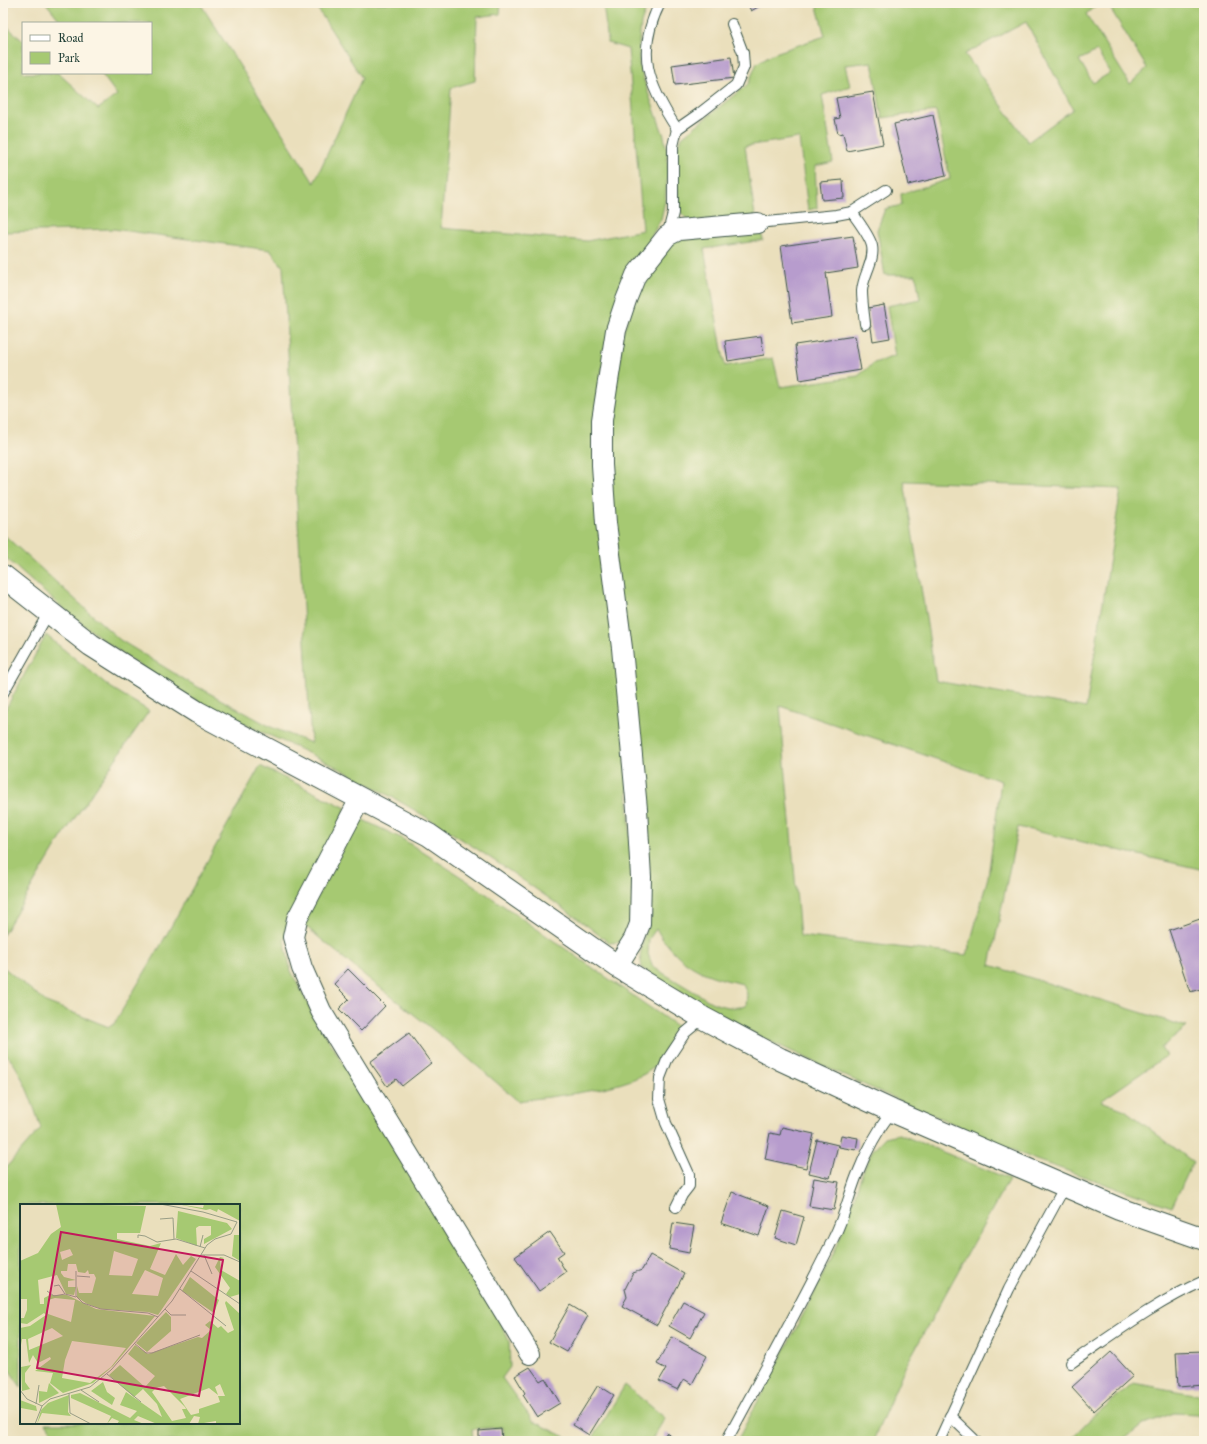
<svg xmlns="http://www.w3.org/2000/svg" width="1207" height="1444" font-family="'IM FELL Great Primer',serif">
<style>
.green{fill:#a6c972;stroke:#628353;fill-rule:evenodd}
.building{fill:#b79ccd}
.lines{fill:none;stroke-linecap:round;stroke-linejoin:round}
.service-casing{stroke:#3d5548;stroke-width:12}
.minor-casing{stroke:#3d5548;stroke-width:22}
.secondary-casing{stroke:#3d5548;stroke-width:24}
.service{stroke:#fff;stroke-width:10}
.minor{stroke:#fff;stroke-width:20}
.secondary{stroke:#fff;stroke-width:22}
.inset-road{fill:none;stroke:#999e86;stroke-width:1}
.view{fill:#c2185b;fill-opacity:0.15;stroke:#c2185b;stroke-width:2}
.inset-edge{fill:none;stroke:#1f3d34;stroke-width:2}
</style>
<rect width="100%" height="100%" fill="#fcf5e5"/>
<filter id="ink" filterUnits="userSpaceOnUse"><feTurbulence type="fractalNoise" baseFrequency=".025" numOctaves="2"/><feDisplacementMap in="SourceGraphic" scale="8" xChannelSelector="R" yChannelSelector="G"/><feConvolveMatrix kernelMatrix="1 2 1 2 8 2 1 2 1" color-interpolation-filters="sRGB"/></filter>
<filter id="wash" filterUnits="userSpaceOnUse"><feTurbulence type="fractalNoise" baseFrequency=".012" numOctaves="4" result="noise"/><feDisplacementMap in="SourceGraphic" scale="16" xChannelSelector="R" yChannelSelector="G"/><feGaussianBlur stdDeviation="0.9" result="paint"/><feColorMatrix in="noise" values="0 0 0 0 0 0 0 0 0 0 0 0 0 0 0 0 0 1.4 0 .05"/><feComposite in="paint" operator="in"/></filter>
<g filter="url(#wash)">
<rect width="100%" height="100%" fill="#eadfbc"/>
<g class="green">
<path d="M46 3H200L314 183 362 78 314 3H462L464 5 466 3H501L500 14 477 17 475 81 451 88 441 228 587 241 643 230 628 49 608 43 603 3H639L646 9 641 23 639 42V63L646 87 664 136 667 151 668 170 665 201 661 219 632 271 600 377 623 714 635 920 622 942 609 943C584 922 557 904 530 885 460 836 389 792 312 755 265 732 216 714 172 686 111 649 55 604 3 555V534L120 640 187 681 271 727 311 743 283 267 270 250 113 229 3 232V23L23 41V73H58L98 109 117 95 101 73H151V23H62Z"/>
<path d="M816 3H1099L1086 14 1130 84 1147 68 1107 3H1204V870L1018 827 990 965 1187 1027 1161 1048 1166 1056 1101 1101 1125 1110 1193 1162 1172 1207 1036 1160 867 1086 763 1038 657 979 642 968 640 956 647 921 606 463 622 335 642 279 673 240 761 229 763 240 704 249 725 366 773 358 780 387 858 376 874 363 895 356 887 306 920 299 916 275H885L877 230 885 209 902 205 901 194 950 179 936 111 882 118 872 62 845 65 850 86 822 95 833 162 815 166 817 208 808 210 799 138 745 146 755 216 689 221 681 213 678 194 676 152 682 137 748 84 757 63 772 54 825 36ZM1026 22 1073 109 1028 142 965 54ZM1097 51 1110 73 1093 83 1079 60ZM904 481 1121 489 1086 708 936 681ZM780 706 1001 781 988 877 967 955 800 936ZM656 929C660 934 662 940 667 944 689 971 711 977 743 984L747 994 746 1006C733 1009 723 1007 711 1002L653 967 648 954 649 939Z"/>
<polygon points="46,635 110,687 149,711 61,838 3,935 3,714"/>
<path d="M260 766 346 808 284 940 291 971 313 1014 499 1319 509 1341 510 1367 502 1378 533 1421 574 1441H505L503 1427 472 1429 473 1441H59L46 1423H239V1205H21V1387L3 1361V1171L41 1128C34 1108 20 1063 3 1052V967L46 1002 109 1027 114 1024 158 950Z"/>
<path d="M359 818 401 838 472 884 678 1027C671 1038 664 1055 656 1065 634 1090 551 1096 518 1101L455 1047 359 971 303 924Z"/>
<polygon points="899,1134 1009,1179 904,1369 873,1441 737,1441 814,1294 840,1238 862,1174 872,1151 885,1137"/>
<polygon points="1133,1383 1204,1396 1204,1418 1198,1414 1174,1413 1144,1424 1122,1441 1069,1441 1087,1422"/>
<polygon points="625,1385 665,1418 651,1441 591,1441"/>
</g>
<g id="blocks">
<g class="building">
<polygon points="747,3 765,3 751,11"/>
<polygon points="731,57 734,78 675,85 672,65"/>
<polygon points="873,92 883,144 847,151 843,133 838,134 835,119 840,118 836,98"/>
<polygon points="933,115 946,176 908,185 894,124"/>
<polygon points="843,180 844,198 822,200 820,182"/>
<polygon points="853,236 858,268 826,273 832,317 792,323 781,246"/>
<polygon points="884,305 890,338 873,341 868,308"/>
<polygon points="761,336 764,355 728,361 725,341"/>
<polygon points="855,336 861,370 800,380 795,345"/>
<polygon points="1200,919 1203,929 1204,928 1204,988 1190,992 1169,930"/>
<polygon points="348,969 385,1006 361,1031 339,1009 349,999 334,984"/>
<polygon points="409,1033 431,1063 402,1086 396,1079 387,1086 370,1062"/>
<polygon points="782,1127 814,1134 806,1168 765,1159 770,1133 780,1135"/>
<polygon points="841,1135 858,1138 856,1150 839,1147"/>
<polygon points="817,1140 838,1145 830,1178 809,1173"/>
<polygon points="814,1178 839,1182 834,1210 809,1206"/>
<polygon points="732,1192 769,1206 759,1236 721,1223"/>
<polygon points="783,1211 804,1217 796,1245 775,1238"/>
<polygon points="673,1223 694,1226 689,1253 669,1249"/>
<polygon points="550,1232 564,1252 557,1257 566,1272 539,1291 515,1257"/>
<polygon points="650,1255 684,1274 657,1325 622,1306 627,1297 625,1289 633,1273 642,1270"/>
<polygon points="683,1301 704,1312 690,1338 669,1326"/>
<polygon points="570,1305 588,1316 567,1352 549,1342"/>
<polygon points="672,1337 707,1356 692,1384 684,1379 678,1390 659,1381 666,1369 657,1364"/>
<polygon points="1204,1351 1204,1385 1178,1387 1176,1352"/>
<polygon points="1111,1352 1133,1376 1094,1411 1072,1387"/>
<polygon points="530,1367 540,1381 545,1378 560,1403 537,1417 523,1395 525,1393 515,1376"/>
<polygon points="598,1385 614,1395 589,1435 573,1425"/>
<polygon points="501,1429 502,1441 489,1441 489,1439 479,1440 479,1431"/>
<polygon points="666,1433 679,1441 662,1441"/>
</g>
</g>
</g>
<g filter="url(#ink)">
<use href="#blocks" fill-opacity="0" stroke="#3d5548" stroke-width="1"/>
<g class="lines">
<g class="service-casing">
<g id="service">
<path d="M660 3C635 53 648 85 677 129"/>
<path d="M852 212C857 220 870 236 872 246 875 261 863 275 862 291 862 302 864 314 865 324"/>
<polyline points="758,223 836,215 852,212 886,190"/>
<polyline points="667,236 673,213 673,146 677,129 700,113 736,85 744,67 743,53 732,24"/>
<polyline points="3,693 49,612"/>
<polyline points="676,1207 682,1195 689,1186 689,1174 666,1123 659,1099 660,1078 667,1060 685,1033 703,1018"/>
<path d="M1071 1363C1114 1334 1156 1302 1204 1281"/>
<polyline points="950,1416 976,1441"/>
<path d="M728 1441V1438C764 1371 801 1305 834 1237 844 1218 849 1195 857 1175 866 1152 877 1131 892 1111"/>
<polyline points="939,1441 1009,1289 1065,1186"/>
</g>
</g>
<g class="minor-casing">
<g id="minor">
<polyline points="360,799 297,919 293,937 302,968 321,1011 530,1354"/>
<polyline points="617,966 634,939 640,924 641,877 637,809 622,648 606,523 602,465 602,420 616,330 626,300 636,275 667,236 679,230 758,223"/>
</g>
</g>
<g class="secondary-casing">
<polyline id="secondary" points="3,576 91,645 197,712 429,835 617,966 703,1018 780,1059 892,1111 1119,1209 1204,1239"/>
</g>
<use href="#service" class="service"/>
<use href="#minor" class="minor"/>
<use href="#secondary" class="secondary"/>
</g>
</g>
<g transform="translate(20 1204)">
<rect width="220" height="220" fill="#eadfbc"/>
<path d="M36 0 126 2 120 29H97V35L130 42 141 39 130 65 145 71 156 50 163 61 171 52 176 55 138 111 128 108 81 105 67 100 57 93V82L59 89H72L76 74 74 70H69L68 66 65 69 58 68 56 60H48L47 67H41V69L44 73 56 76 48 77V83H56L54 91 46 90 37 71 18 76 20 100H24V94L30 91H47L76 105 135 112 93 162 73 179 43 189 30 179 33 169 15 167 31 155 30 153 18 159 13 151 9 159 6 135H2L0 147V124L10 122 26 111 24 109 7 120 0 119V114H4L7 106V95H0V57L18 49 31 30 41 23ZM50 45 53 51 42 56 40 48ZM94 47 118 55 112 72 89 71ZM125 66 143 74 138 92 112 90ZM35 94 55 96 51 118 28 110V96ZM32 124 43 132 9 146 8 135ZM52 137 106 144 91 163 70 179 42 174 45 156ZM157 0 183 4 184 0H220V17L198 5 197 8 190 5 186 6ZM158 7 207 19 212 25 184 40V35L191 31V22H179L176 24 177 42 156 34ZM214 31H220V57L212 52ZM200 53 204 54 200 57 201 66 220 77V90L210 93 206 90 210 84 195 63ZM170 73 199 96 194 109 162 87ZM206 97 220 110V220H196V217L178 220 180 213 174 212 169 220H137L118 212 114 216 124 220H97L99 217 92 214 87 220 91 212 51 194V191L60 189 110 214 117 207 100 201 106 188 142 213 137 200 123 185 114 193 89 171 100 161 125 183 135 172 108 150 115 141 128 150 178 133 182 134 191 126 185 121 190 117 198 124 201 122 208 129 214 126 205 99ZM200 180 205 192H198L200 198 179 205V209L171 211 160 195 189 184 198 191 195 183ZM144 182 165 203 166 205H162L166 214 152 217 132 188 136 184ZM146 108 151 113V127L127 148 116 139ZM11 161 5 169V178L10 185 2 187 1 163ZM83 178 87 188 95 194 92 201 71 187ZM29 179 39 189 19 199V187L27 188ZM49 191 48 208 51 212 22 209 17 220 21 206 28 199ZM0 196 16 202 17 207 1 204 0 212Z" fill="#a6c972" fill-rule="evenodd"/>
<path class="inset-road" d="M140 15 153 14 154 35M118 34V31L125 32 137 38 156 35 185 44M180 43 183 31M181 51H204L220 58M184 51 192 70M56 67V92L63 99 81 105 128 109 138 113M171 67 220 100M57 72 70 73M34 82 39 81 45 90 56 93M160 85 206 122M27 87 34 92 45 90M145 105 151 111H166M114 139 126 149H132L180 131M87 170 121 198M0 186 7 195 22 202M61 186 79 198M49 189 50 209 71 220M16 200 19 181M15 220 22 202 30 195 70 183 91 166 152 97 187 41 195 35 211 30 217 18 183 8 140 0"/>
<path class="view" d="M41 28 203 56 179 192 17 164Z"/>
<rect width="220" height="220" class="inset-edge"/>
</g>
<rect width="1207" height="1444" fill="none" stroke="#fcf5e5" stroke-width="16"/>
<rect x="22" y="22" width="130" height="52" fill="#fcf5e5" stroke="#a4ab9e"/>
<rect x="30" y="35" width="20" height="6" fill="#ffffff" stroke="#a4ab9e"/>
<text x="58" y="42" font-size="12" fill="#1f3d34">Road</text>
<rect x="30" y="52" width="20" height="12" fill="#a6c972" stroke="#a4ab9e"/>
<text x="58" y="62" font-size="12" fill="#1f3d34">Park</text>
</svg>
